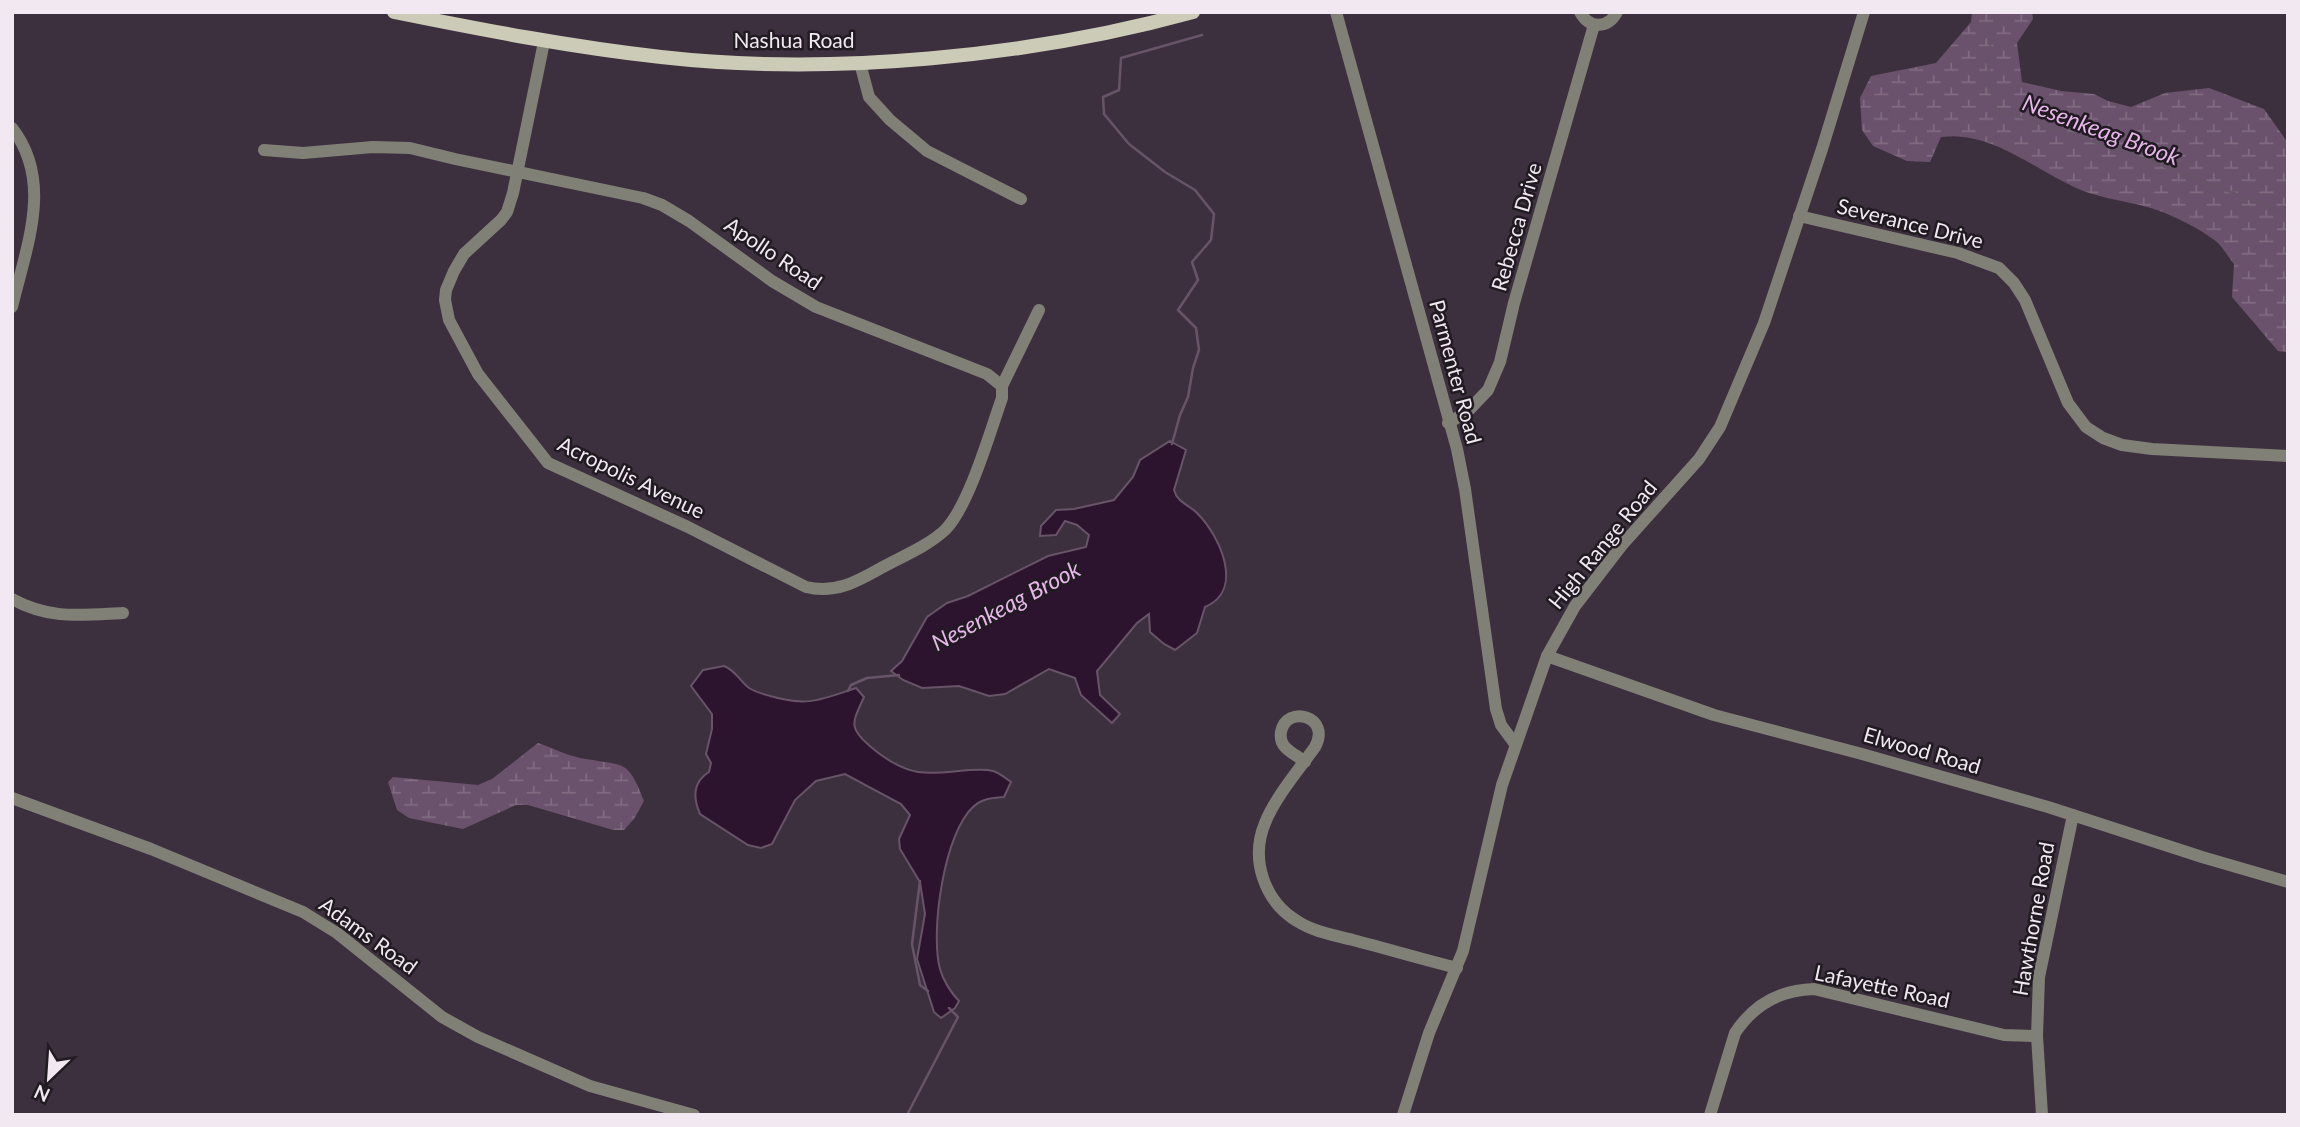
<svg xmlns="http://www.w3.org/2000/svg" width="2300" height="1127" font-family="Lato,sans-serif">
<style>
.wetland{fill:url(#wetland-marsh)}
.water{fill:#2c142e;stroke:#675468;stroke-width:2}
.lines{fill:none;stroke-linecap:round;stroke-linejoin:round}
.stream{stroke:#675468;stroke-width:2.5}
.minor{stroke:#818077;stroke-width:12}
.major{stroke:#cccbb7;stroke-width:14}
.labels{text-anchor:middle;stroke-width:5;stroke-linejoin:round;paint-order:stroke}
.street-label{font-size:21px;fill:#f1e8f1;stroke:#201a21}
.water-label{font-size:23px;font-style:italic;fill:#e7b6ea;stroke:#201a21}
</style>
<defs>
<pattern id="wetland-marsh" width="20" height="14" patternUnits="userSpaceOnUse" patternTransform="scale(1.75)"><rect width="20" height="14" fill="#6a526c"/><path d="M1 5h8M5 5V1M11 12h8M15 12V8" fill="none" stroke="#806b81"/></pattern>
</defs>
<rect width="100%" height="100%" fill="#3d303e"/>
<g class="wetland">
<path d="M1972 12H2032L2033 19 2017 43 2022 82 2061 91 2094 94 2108 101 2131 107 2165 93 2209 88 2264 109 2288 143V352L2278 351 2232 297 2234 264C2229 258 2224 249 2218 243 2202 229 2167 212 2147 207 2122 200 2097 198 2074 187 2033 168 1989 130 1941 137L1930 162 1907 161 1873 146 1862 130 1860 98 1871 76 1936 63 1971 22Z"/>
<path d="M538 743C553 748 570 757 586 759 626 766 628 760 644 801L634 819 624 830H613L528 805H516L463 829 409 818 397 810 388 782 393 777 478 785 492 779Z"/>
</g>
<g class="water">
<path d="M1170 441 1186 450 1174 490C1177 502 1189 505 1197 513 1220 536 1245 590 1205 607L1197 633 1175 650 1164 644 1150 632 1149 614 1137 623 1097 671 1100 695 1120 714 1112 723 1081 695 1075 678 1049 669 1005 694 989 696 959 686 922 688 903 680 891 671 902 661 927 617 947 603 968 596 1048 556 1086 547 1089 535 1077 525 1065 521 1056 535 1040 536 1041 526 1056 510 1074 509 1114 500 1133 477 1140 460Z"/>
<path d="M724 666C735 670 740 681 749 688 755 692 763 694 770 696 808 707 820 700 856 688L864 697C853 722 847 727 871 747 884 758 901 769 918 772 941 776 975 766 993 771 1000 773 1005 778 1011 782L1004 797C993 798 983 798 974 806 944 832 930 932 940 969 943 980 951 993 959 1001L955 1008 941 1018 934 1012 917 959 925 914 920 882 900 849 899 839 910 815 901 804 845 774 816 781 795 800 772 844 761 848 748 845 700 814C693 798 693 782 709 772L711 763 706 754 712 729V714L691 686 703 670Z"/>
</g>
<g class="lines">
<g class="stream">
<polyline points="1997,12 1987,60 1994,108 2153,162 2288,214"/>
<polyline points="1172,444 1180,415 1188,397 1193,368 1199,350 1196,328 1178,310 1198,280 1192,262 1211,240 1214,214 1195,190 1165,172 1129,144 1104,114 1103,97 1119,90 1121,58 1202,35"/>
<polyline points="848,691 851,685 867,678 899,675"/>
<polyline points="920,881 912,944 920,985 928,991"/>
<polyline points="883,1115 887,1115"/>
<polyline points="907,1115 958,1017 949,1008"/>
</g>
<g class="minor">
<polyline points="1336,12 1457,449 1465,489 1496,709 1501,725 1515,744"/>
<path d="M1580 12C1589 29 1608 29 1617 12"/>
<path d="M544 42 513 193 507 212 501 220 464 254 454 271 446 290 445 300 449 320 478 374 548 463 688 527 806 587C835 594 856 582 881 568 901 557 928 546 945 530 969 506 990 432 1002 398V386"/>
<polyline points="860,63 869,97 890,120 927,151 1021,199"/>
<path d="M12 128C54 182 26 247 12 307"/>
<polyline points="264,150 303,153 373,147 410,148 455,159 643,198 662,205 689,221 772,281 816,307 987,374 1002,386"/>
<polyline points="1799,216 1958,253 1999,268 2014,283 2025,300 2068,403 2086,427 2103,438 2122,445 2152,449 2288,456"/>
<polyline points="1002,386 1039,310"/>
<polyline points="1448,423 1467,412 1488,390 1500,362 1514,303 1594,25"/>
<path d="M12 599C50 620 82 615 123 613"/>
<polyline points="1547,656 1714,715 1862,754 2048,807 2202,857 2288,882"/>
<path d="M1305 762C1299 757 1291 753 1286 748 1282 744 1280 738 1281 732 1286 704 1332 716 1315 747 1298 771 1276 796 1265 823 1250 859 1264 901 1297 921 1314 932 1334 935 1353 940 1387 949 1422 959 1457 968"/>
<polyline points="12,798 151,849 303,912 337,933 442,1017 478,1037 590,1086 694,1115"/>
<polyline points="1403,1115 1429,1033 1463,951 1502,785 1547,656 1575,606 1622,545 1699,459 1720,427 1764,323 1822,149 1864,12"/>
<path d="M1710 1115 1735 1033C1754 1004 1780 990 1814 989L2004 1035 2037 1036"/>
<polyline points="2042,1115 2037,1036 2039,977 2073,815"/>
</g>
<path class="major" d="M394 12C483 30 571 47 661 57 830 76 1030 57 1193 12"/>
</g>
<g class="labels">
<g class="street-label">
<text x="794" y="48">Nashua Road</text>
<text transform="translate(1910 224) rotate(14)" y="7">Severance Drive</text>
<text transform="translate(1517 227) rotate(-74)" y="7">Rebecca Drive</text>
<text transform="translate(773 254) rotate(34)" y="7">Apollo Road</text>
<text transform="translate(1455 372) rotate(75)" y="7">Parmenter Road</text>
<text transform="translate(631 478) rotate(26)" y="7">Acropolis Avenue</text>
<text transform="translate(1603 545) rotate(-51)" y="7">High Range Road</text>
<text transform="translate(1922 751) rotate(16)" y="7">Elwood Road</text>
<text transform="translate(2034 919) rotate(-80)" y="7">Hawthorne Road</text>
<text transform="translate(368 936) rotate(36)" y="7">Adams Road</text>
<text transform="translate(1882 987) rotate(12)" y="7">Lafayette Road</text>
</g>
<g class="water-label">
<text transform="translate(2101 130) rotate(20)" y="8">Nesenkeag Brook</text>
<text transform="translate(1006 606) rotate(-28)" y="8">Nesenkeag Brook</text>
</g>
</g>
<rect width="2300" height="1127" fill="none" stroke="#f1e8f1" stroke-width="28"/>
<g transform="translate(49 1078) rotate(205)" stroke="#201a21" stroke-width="5" paint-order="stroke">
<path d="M0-5L12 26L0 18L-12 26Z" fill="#f1e8f1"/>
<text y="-10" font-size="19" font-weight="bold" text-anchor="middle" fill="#f1e8f1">N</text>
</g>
</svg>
